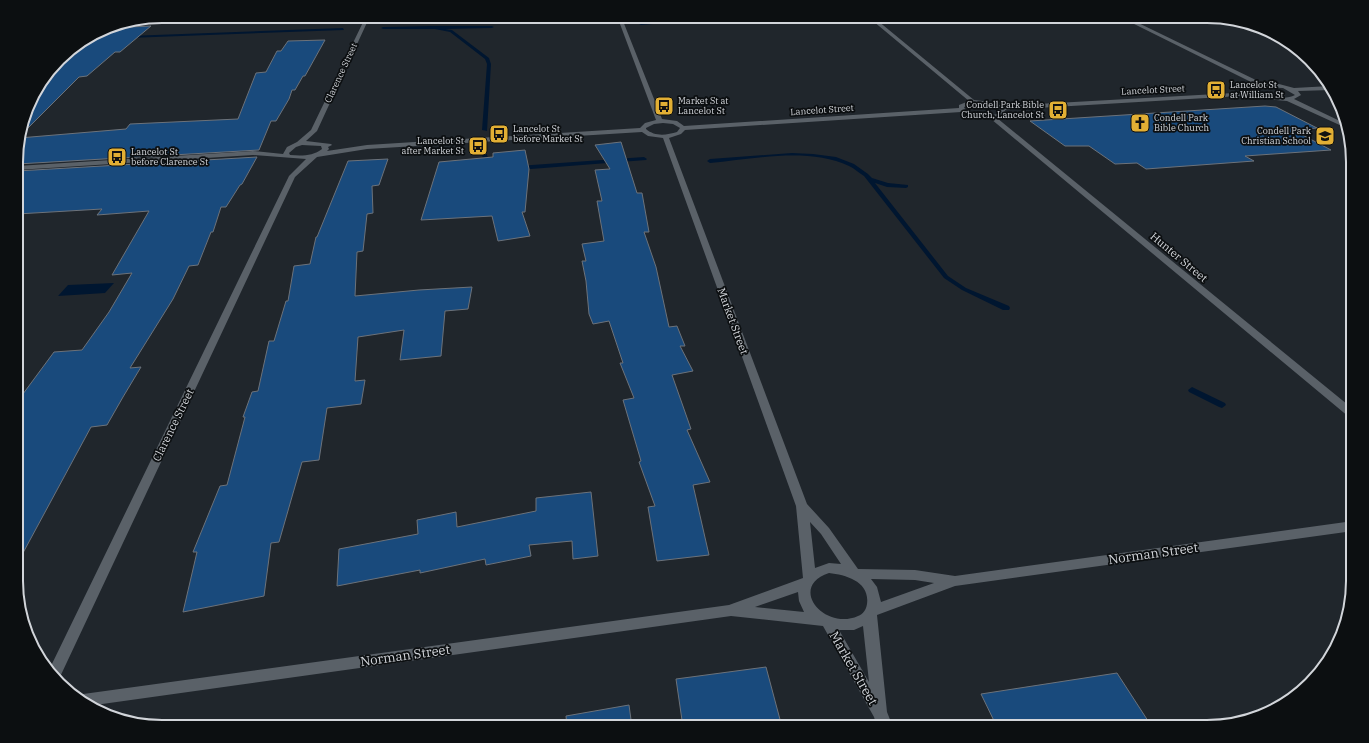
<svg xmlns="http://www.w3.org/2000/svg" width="1369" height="743" font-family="'IBM Plex Serif',serif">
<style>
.water{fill:#001630}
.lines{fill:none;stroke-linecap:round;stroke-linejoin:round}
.stream{fill:#001630;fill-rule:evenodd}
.building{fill:#194a7c;stroke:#6c727a}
.minor{fill:#5a6168;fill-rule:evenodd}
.labels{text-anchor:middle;stroke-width:3.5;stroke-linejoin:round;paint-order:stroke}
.far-street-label{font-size:9px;fill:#d2d5da;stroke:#0c0f11}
.far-poi-label{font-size:9px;fill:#d2d5da;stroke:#0c0f11;text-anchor:start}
.street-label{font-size:11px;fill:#d2d5da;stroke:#0c0f11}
.near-street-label{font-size:13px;fill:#d2d5da;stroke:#0c0f11}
.rim{fill:none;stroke:#d2d5da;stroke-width:2}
</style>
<rect width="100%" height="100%" fill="#20262c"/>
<polygon class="water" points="114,283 105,293 58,296 68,285"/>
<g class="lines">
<g class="stream">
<polygon points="732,16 748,16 641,25 639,24"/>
<polygon points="431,26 492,26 494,27 492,28 445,29 452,30 489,58 491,64 487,131 482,130 487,64 485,59 450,32 435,29 383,29 381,28 383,27"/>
<polygon points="343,28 344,30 128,38 126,37 128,36"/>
<polygon points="89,38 102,38 104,39 102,40 86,40"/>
<polygon points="481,148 485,148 488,158 494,163 494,165 490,165 483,160"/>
<path d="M792 153 813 154 836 157 854 164 868 174 872 178 888 183 908 185V187L906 188 887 187 875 183 948 276 966 288 1009 306 1010 308 1009 310H1003L962 290 944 278 864 176C859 173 854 168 849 166 809 147 752 159 710 163L707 161 710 159Z"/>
<polygon points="644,157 647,159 646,160 518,170 515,168 518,166"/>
<polygon points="1192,387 1225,403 1226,405 1222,408 1219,407 1189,392 1188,390"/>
</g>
</g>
<g class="building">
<polygon points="151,26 120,52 115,52 87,76 79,77 19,137 32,97 43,82 89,41 107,28"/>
<polygon points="325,40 305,76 303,76 295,90 292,90 289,99 276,121 271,121 259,150 17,164 19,138 126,129 130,124 238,119 256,73 266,72 277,51 281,51 288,41"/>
<polygon points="1265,106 1276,107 1317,128 1293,130 1331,150 1245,156 1254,161 1146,169 1137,163 1115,164 1089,146 1065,146 1030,121"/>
<polygon points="621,142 637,193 642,193 649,232 644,232 656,267 669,327 677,326 685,346 680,346 693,371 672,375 691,429 687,430 710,482 693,485 709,555 657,561 648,507 655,506 639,462 641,461 623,400 634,398 620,363 623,363 609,321 593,324 589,314 586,281 582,261 586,261 582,244 604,241 597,201 602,201 595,170 610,169 595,145"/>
<polygon points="525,150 529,169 525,212 522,212 530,236 498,241 492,216 421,220 439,162 493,157 493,153"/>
<polygon points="257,157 242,184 240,185 226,207 221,207 213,232 211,232 198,265 189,266 173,299 130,368 141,367 123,397 107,425 91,427 17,564 17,402 54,352 82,350 109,312 132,273 112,275 149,211 97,215 102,209 17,214 17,171"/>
<polygon points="388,159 379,185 372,186 373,213 367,214 363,251 357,252 355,296 419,290 472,287 468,309 445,311 441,356 400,360 404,330 358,337 355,381 365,380 361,404 327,408 319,460 302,462 279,542 271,543 264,596 183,612 197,552 193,552 220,486 227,485 245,417 243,417 252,392 258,391 269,341 274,341 286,301 288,301 294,266 310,264 316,237 317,237 348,161"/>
<polygon points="591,492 598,556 573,559 572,541 529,545 531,556 486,565 485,559 420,573 420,570 337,586 339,549 418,534 417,520 456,512 457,527 536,511 536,498"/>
<polygon points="766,667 782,727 683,727 676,679"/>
<polygon points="1117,673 1152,727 997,727 981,694"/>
<polygon points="629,705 632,727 567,727 566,716"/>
</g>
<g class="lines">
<path class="minor" d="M366 16H370L317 131 306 141 331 144 332 145 328 147 329 149 327 151 367 145 640 128 645 123 656 120 617 16H621L662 119 677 121 684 126 959 108V105L969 101 867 16H872L974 100 991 102 1002 106 1252 92 1251 87 1255 84 1118 16H1124L1262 83 1279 84 1294 88 1330 86 1331 90 1298 91 1301 95 1294 99 1342 122 1344 127 1287 101 1276 100 1257 95 1005 110 1006 114 997 118 1353 409V418L1349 417 991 119 977 118 961 112 685 130 681 134 669 138 807 504 829 528 858 569 915 570 955 576 1353 521V531L955 586 877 615 887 712 893 727H877L874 717 823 626 731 616 88 706 76 695 729 605 803 578 796 506 663 138 648 136 642 132 367 149 317 157 295 177 59 679 49 670 289 176 306 159 253 155 17 170V166L253 151 283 154 287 147 297 142 311 130ZM1258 87 1283 88 1295 95C1284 101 1267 96 1257 90ZM974 104 993 106 1001 112C989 119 976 115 965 109L964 107ZM663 123 673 124 680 128 677 132C667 135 655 137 646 129V128L654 124ZM302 145 321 146 322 149C313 156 302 156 290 155L289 153 296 147ZM810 522 821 534 841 564 829 563 815 568ZM829 573C847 575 870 582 867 604 866 610 863 614 858 616 825 631 787 587 829 573ZM871 579 915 580 934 583 881 602 877 587ZM798 592 799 601 804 612 755 607ZM863 626 869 682 839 630H854Z"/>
</g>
<defs>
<g id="bus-square" transform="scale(1)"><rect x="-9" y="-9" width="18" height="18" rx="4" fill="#e2af34" stroke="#0c0f11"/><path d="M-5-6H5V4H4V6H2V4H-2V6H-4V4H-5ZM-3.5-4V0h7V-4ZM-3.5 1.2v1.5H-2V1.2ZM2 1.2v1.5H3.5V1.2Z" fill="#111"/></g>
<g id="church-square" transform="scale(1)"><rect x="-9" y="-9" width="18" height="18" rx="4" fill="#e2af34" stroke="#0c0f11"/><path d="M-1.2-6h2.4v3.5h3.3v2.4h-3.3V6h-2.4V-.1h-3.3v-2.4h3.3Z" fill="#111"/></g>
<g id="school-square" transform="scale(1)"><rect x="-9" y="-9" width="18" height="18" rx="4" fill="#e2af34" stroke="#0c0f11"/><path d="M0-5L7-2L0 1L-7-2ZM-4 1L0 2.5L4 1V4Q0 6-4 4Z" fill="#111"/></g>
</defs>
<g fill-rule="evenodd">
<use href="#bus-square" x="1216" y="90"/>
<use href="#bus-square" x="664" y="106"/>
<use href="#bus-square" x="1058" y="110"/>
<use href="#church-square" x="1140" y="123"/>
<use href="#bus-square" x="499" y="134"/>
<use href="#school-square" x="1325" y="136"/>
<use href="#bus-square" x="478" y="146"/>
<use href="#bus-square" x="117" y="157"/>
</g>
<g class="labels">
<g class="far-street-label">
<text transform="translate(341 73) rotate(-65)" y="3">Clarence Street</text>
<text transform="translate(1153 90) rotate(-3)" y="3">Lancelot Street</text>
<text transform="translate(822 110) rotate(-4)" y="3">Lancelot Street</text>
</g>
<g class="far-poi-label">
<text x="1230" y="88">Lancelot St<tspan x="1230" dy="10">at William St</tspan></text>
<text x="678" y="104">Market St at<tspan x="678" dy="10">Lancelot St</tspan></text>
<text x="1044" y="108" text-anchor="end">Condell Park Bible<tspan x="1044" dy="10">Church, Lancelot St</tspan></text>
<text x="1154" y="121">Condell Park<tspan x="1154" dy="10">Bible Church</tspan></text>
<text x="513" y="132">Lancelot St<tspan x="513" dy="10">before Market St</tspan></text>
<text x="1311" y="134" text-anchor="end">Condell Park<tspan x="1311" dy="10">Christian School</tspan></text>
<text x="464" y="144" text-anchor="end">Lancelot St<tspan x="464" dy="10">after Market St</tspan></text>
<text x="131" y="155">Lancelot St<tspan x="131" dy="10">before Clarence St</tspan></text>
</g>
<g class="street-label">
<text transform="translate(1179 257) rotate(40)" y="4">Hunter Street</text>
<text transform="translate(733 321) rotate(70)" y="4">Market Street</text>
<text transform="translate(173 425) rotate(-64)" y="4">Clarence Street</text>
</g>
<g class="near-street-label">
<text transform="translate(1153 553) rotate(-8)" y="5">Norman Street</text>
<text transform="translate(405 655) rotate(-8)" y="5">Norman Street</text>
<text transform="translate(854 668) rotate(60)" y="5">Market Street</text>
</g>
</g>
<path d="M0 0H1369V743H0ZM162 23H1207A139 139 0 0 1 1346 162V581A139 139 0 0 1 1207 720H162A139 139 0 0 1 23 581V162A139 139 0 0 1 162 23Z" fill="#0c0f11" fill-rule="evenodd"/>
<path class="rim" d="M162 23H1207A139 139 0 0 1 1346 162V581A139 139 0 0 1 1207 720H162A139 139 0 0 1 23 581V162A139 139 0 0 1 162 23Z"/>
</svg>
